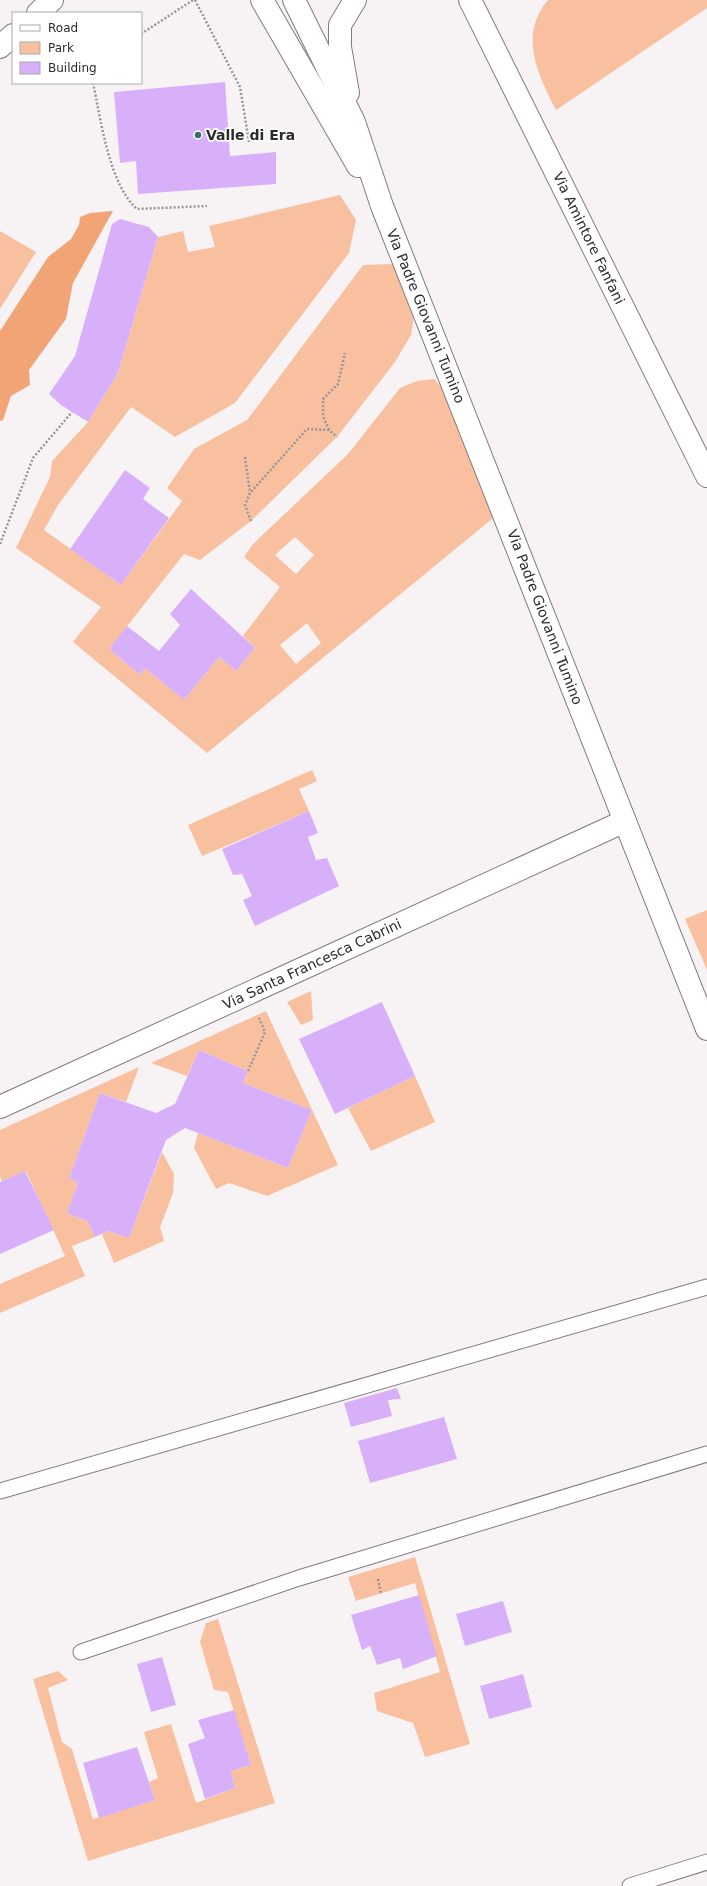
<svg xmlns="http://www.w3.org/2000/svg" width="707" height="1886" font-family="'DejaVu Sans',sans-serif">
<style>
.green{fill:#f8c09f;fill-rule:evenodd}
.forest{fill:#f1a577}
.building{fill:#d8b0f9}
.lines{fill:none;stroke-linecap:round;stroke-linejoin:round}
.service-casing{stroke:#807c7e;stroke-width:17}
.minor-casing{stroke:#807c7e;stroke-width:24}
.path{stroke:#999597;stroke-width:2.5;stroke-dasharray:2 2;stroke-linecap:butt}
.service{stroke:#fff;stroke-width:15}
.minor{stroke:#fff;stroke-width:22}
.poi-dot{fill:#31715f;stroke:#fff;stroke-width:1.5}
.labels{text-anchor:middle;stroke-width:3.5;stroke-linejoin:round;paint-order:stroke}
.poi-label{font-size:14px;font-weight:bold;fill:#2d2b2c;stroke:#fff;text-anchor:start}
.street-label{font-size:14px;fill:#2d2b2c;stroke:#fff}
</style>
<rect width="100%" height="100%" fill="#f7f3f5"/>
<g class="green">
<path d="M548 0H707V8L556 110C538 75 518 35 548 0Z"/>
<path d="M340 195 356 220 349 253 235 403 175 437 131 407 58 505 44 530 121 585 182 501 167 488 194 449 247 420 363 265 393 264 415 311 411 335 395 362 337 437 251 521 200 560 184 554 109 649 140 675 145 668 184 700 219 657 236 671 255 648 243 636 280 587 244 557 253 544 348 454 400 388 417 381 434 379 448 395 498 514 207 753 73 642 101 607 16 548 50 477 52 461 88 422 118 373 158 237 183 231 188 252 215 247 209 226ZM295 537 314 555 296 574 275 555ZM307 623 321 643 296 664 280 645Z"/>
<polygon points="0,231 36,252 0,309"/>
<polygon points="312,770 317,781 299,789 309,811 202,856 188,825"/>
<polygon points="707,910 707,970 685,919"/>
<polygon points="311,991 313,1020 301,1025 287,1002"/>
<polygon points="266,1011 338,1165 267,1196 229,1183 216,1189 194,1148 198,1133 288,1168 312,1110 243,1083 248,1071 199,1050 187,1076 151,1063"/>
<polygon points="139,1067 126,1102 100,1093 69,1178 78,1183 67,1213 88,1222 95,1237 72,1246 85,1276 0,1313 0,1284 65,1256 26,1171 2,1181 0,1176 0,1130"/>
<polygon points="415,1076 435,1122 371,1151 348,1108"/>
<polygon points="162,1152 174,1174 173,1193 160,1227 164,1241 114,1263 102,1234 108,1231 129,1238"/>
<polygon points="415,1557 470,1744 425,1757 413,1723 377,1711 374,1693 440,1672 415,1583 356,1601 348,1577"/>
<polygon points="218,1619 275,1803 88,1861 33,1679 58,1671 68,1680 48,1688 62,1742 72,1749 93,1819 155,1800 149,1782 158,1778 144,1732 171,1724 196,1803 235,1788 231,1771 251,1765 228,1692 214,1690 200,1642 206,1623"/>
</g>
<polygon class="forest" points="113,211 73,283 66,319 29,370 30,385 11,396 3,420 0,421 0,331 48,257 71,239 79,225 80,217 90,213"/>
<g class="building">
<polygon points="225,82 230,156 276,152 276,184 138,194 136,161 120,163 114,92"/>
<polygon points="120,219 149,227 158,237 118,373 88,422 61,405 49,394 75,356 112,224"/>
<polygon points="125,470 150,488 143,499 169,518 121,585 70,549"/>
<polygon points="191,589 255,648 236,671 219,657 184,700 145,668 140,675 109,649 127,626 159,651 180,625 170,614"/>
<polygon points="309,811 318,833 308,837 316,860 327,858 339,886 255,926 243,900 252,896 242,874 233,875 222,849"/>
<polygon points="382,1002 415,1076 335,1114 299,1039"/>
<polygon points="199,1050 248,1071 243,1083 312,1110 288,1168 185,1128 166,1140 129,1238 108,1231 95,1237 88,1222 67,1213 78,1183 69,1178 100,1093 156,1113 175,1104"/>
<polygon points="25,1171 54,1230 0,1254 0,1182"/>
<polygon points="397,1388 401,1399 388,1400 392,1416 351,1427 344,1403"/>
<polygon points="444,1417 457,1459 370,1483 358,1441"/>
<polygon points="419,1595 437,1656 403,1669 400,1658 377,1665 370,1646 362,1650 351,1615"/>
<polygon points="503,1601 512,1632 465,1646 456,1614"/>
<polygon points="162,1657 176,1705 151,1712 137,1664"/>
<polygon points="523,1674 532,1707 489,1719 480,1686"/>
<polygon points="234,1710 251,1765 231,1771 235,1788 205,1799 188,1744 205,1738 198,1720"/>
<polygon points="137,1747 155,1800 99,1818 83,1763"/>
</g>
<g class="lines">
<g class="service-casing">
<g id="service">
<polyline points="0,1491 707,1287"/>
<polyline points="81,1652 299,1578 707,1454"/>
<polyline points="630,1886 707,1862"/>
</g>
</g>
<g class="minor-casing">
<g id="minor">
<polyline points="262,0 358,166"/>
<polyline points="294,0 354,122 382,206 707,1029"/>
<polyline points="470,0 707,476"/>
<polyline points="38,13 52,0"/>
<polyline points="0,47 13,35"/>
<polyline points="348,93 340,47 340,25 355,0"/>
<polyline points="0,1107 625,821"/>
</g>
</g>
<g class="path">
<polyline points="195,0 240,87 249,142"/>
<polyline points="141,34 193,0"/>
<path d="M93 83C101 120 109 184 137 209L207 206"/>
<polyline points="329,430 323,416 323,399 338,384 345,353"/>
<polyline points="245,457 250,492"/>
<polyline points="251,521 245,505 250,493 307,429 329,430 337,437"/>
<polyline points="0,544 33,458 72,412"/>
<polyline points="248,1071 265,1032 259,1018"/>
<polyline points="378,1579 381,1594"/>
</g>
<use href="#service" class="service"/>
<use href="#minor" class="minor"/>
</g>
<circle class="poi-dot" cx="198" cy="135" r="4"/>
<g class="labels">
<g class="poi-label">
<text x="206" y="140">Valle di Era</text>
</g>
<g class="street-label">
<text transform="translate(589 238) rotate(64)" y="5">Via Amintore Fanfani</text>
<text transform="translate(426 316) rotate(68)" y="5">Via Padre Giovanni Tumino</text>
<text transform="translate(545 617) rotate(69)" y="5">Via Padre Giovanni Tumino</text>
<text transform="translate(312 964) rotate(-25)" y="5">Via Santa Francesca Cabrini</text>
</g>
</g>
<rect x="12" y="12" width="130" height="72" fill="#ffffff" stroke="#abaaab"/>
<rect x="20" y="25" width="20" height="6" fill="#ffffff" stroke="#abaaab"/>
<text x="48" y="32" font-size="12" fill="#2d2b2c">Road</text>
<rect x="20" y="42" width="20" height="12" fill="#f8c09f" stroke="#abaaab"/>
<text x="48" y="52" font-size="12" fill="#2d2b2c">Park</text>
<rect x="20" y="62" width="20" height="12" fill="#d8b0f9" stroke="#abaaab"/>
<text x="48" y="72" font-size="12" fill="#2d2b2c">Building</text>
</svg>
